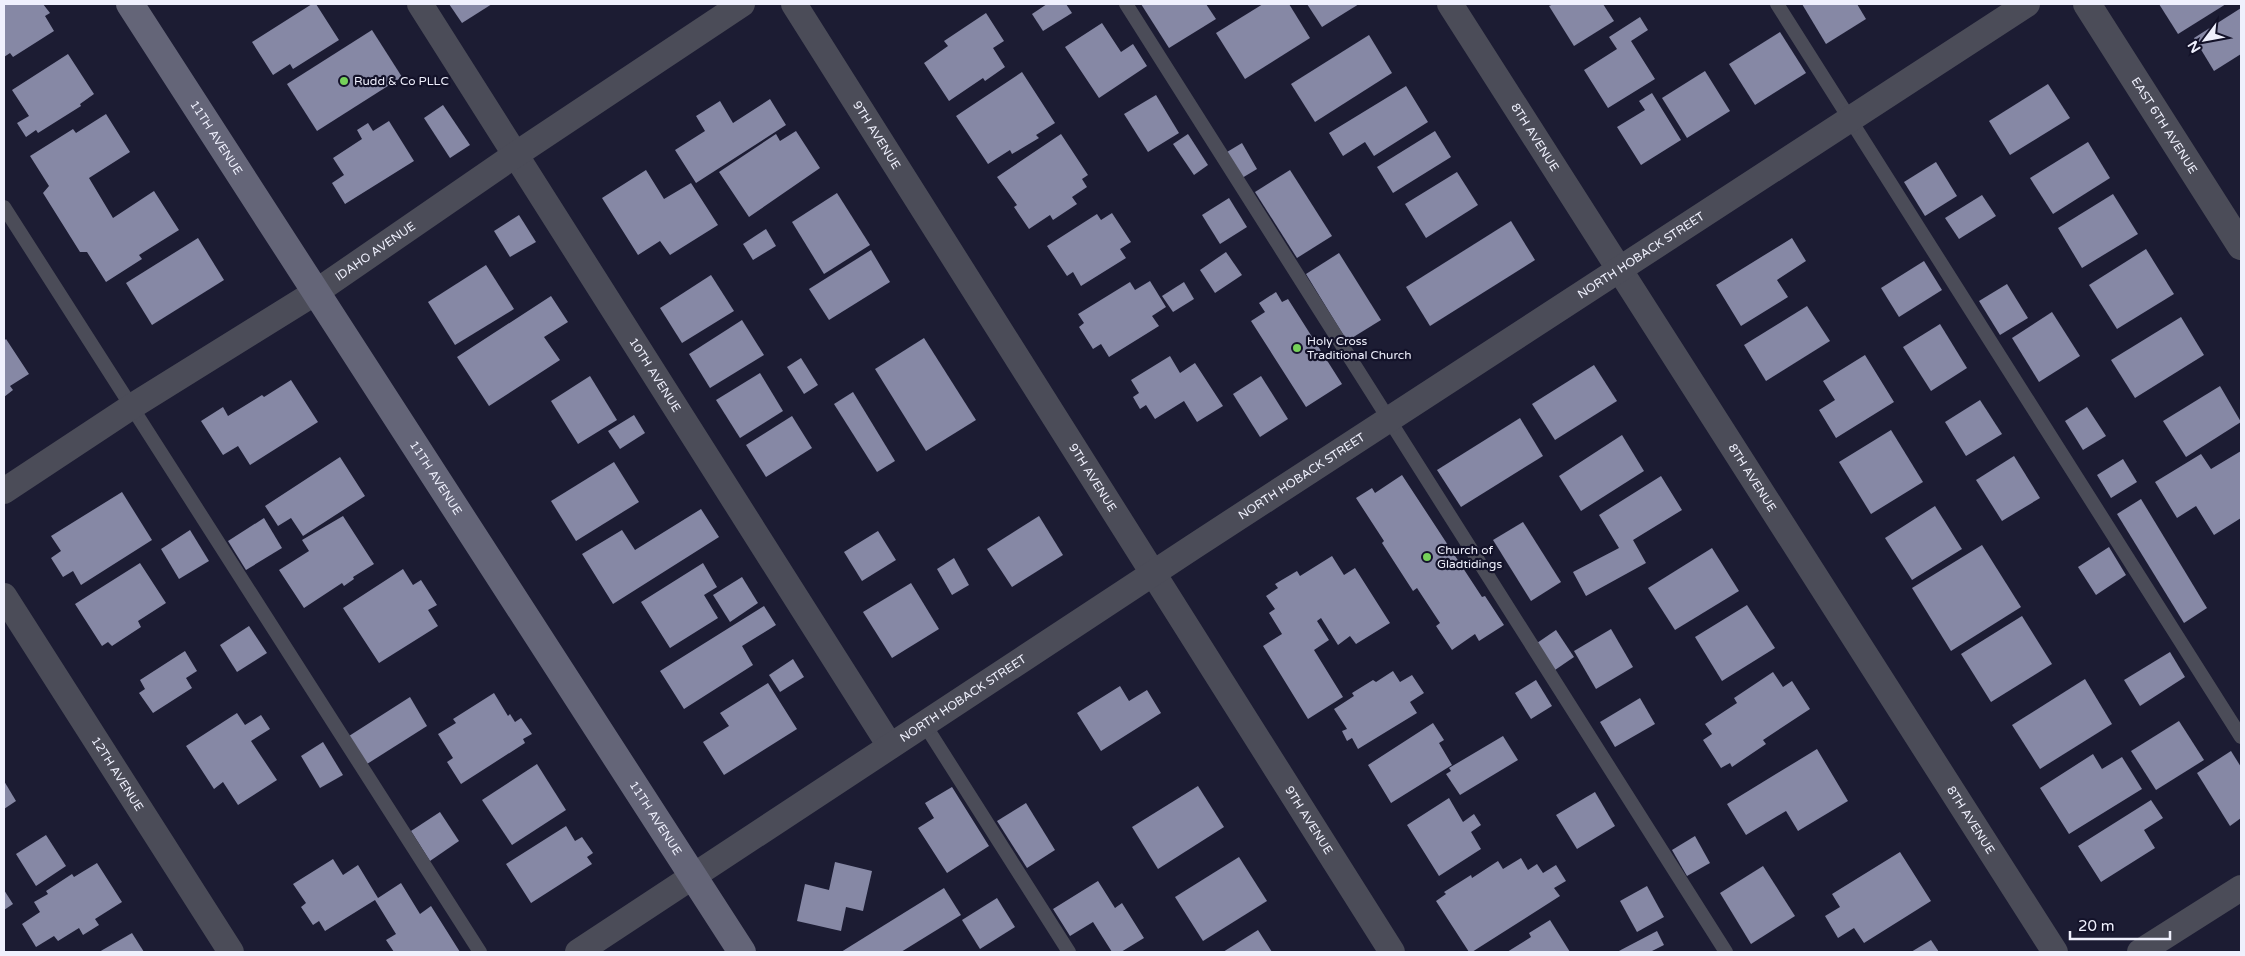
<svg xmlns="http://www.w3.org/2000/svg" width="2245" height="956" font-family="'Varela Round',sans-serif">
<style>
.building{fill:#8688a5}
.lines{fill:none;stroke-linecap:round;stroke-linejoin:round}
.service{stroke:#4b4c58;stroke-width:14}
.minor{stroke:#4b4c58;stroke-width:26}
.tertiary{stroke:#4b4c58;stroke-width:28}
.secondary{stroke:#646578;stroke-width:28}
.poi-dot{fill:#76d25a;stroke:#131229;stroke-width:2}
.labels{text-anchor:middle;stroke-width:4.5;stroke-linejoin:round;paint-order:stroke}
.poi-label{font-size:12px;fill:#eff0fd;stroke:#131229;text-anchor:start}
.street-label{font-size:12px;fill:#eff0fd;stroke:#131229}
</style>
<rect width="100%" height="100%" fill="#1c1c33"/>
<g class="building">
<polygon points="4,4 43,4 50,13 45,16 54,31 13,57 10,53 4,57"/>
<polygon points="312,4 316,4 339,40 293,69 290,64 273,75 252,42"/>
<polygon points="449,4 492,4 462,23"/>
<polygon points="1047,4 1066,4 1072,13 1043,31 1032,14"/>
<polygon points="1141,4 1206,4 1216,19 1169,48"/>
<polygon points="1263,4 1289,4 1310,38 1245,79 1216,33"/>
<polygon points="1307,4 1359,4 1322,27"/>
<polygon points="1554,4 1603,4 1614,21 1574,46 1549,6"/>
<polygon points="1802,4 1857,4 1866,19 1826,44"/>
<polygon points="2159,4 2226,4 2178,34"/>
<polygon points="2241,8 2241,54 2214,71 2194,38"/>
<polygon points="986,13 1004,41 993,48 1005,67 985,81 983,78 949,101 924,63 948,46 944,41"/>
<polygon points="1640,17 1648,30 1631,41 1655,79 1608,108 1584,70 1617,49 1609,37"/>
<polygon points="1102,23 1121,52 1133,44 1147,66 1099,98 1065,47"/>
<polygon points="372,30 402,77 317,131 287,84"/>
<polygon points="1780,32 1806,73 1755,105 1729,64"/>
<polygon points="1369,35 1392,73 1315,122 1291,84"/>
<polygon points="68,54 94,94 80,104 81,106 38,133 36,130 26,137 17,123 29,116 12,90"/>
<polygon points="1705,71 1730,111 1687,138 1662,98"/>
<polygon points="1022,72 1055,123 1036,135 1039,138 1012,154 1010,150 988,164 956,116"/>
<polygon points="2048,84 2070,118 2010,155 1989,121"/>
<polygon points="1406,86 1428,122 1374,156 1365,142 1343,156 1329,133"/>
<polygon points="1652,93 1681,140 1641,165 1617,127 1645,110 1639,101"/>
<polygon points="1156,95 1179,133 1148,152 1124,114"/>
<polygon points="770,99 786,125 696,183 675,150 705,131 696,116 720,101 733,123"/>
<polygon points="443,105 470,145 450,158 424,118"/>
<polygon points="106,114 130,152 89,178 113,218 154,191 179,230 139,255 142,259 106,282 87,252 80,252 43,193 49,186 30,156 73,129 76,133"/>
<polygon points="389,121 414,161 345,204 332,183 344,175 333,158 362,139 357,130 368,123 373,131"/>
<polygon points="796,131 820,168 749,217 719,172 776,134 780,141"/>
<polygon points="1435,131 1451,157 1393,193 1377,167"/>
<polygon points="1061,134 1088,175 1082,179 1087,187 1072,197 1077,204 1053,220 1050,215 1029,229 1014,207 1017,205 997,177"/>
<polygon points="1188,134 1208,165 1194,175 1173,144"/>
<polygon points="2088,142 2110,178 2053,214 2030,178"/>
<polygon points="1242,143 1257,169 1242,178 1227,152"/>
<polygon points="1936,162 1957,196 1925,216 1904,182"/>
<polygon points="646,170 664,199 691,183 718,225 670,255 660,241 638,255 602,198"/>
<polygon points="1290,170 1332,236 1297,258 1255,192"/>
<polygon points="1457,172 1478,205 1426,238 1405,204"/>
<polygon points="837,193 870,245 824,274 792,222"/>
<polygon points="2113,194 2138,234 2082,268 2058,228"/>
<polygon points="1982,195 1996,216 1959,239 1945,218"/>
<polygon points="1229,198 1247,227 1220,244 1202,215"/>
<polygon points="1112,213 1131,242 1120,249 1126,258 1081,286 1073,272 1067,276 1047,246 1097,214 1101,220"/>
<polygon points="519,215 536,242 510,257 494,231"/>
<polygon points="1511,221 1535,260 1430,326 1406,287"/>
<polygon points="766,229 776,246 753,260 743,244"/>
<polygon points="198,238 224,280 152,325 126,283"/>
<polygon points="1792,238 1806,261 1777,280 1788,297 1741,326 1716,285"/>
<polygon points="2146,249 2174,294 2117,329 2089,285"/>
<polygon points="871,250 890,282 829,320 809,289"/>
<polygon points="1226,252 1242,275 1215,293 1200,270"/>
<polygon points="1339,253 1381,320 1347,341 1306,274"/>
<polygon points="1924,261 1942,290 1899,317 1881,288"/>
<polygon points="486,265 514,309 455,345 428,302"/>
<polygon points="711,275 734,311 682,343 660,308"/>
<polygon points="1150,281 1166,307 1152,316 1159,326 1109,357 1101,344 1093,349 1079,327 1084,323 1078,314 1130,282 1135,290"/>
<polygon points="1184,282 1194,299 1173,312 1162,296"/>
<polygon points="2007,284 2028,318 2000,335 1979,301"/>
<polygon points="1276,292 1282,302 1288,299 1342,384 1306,407 1251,321 1265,312 1259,303"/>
<polygon points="551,296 568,322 544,337 560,360 489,406 457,357"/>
<polygon points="1807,306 1830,341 1766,381 1744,345"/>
<polygon points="2052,312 2080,356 2039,382 2012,338"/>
<polygon points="2181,317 2204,355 2135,398 2111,360"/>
<polygon points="742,320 764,355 710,388 689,354"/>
<polygon points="1940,324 1967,368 1931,391 1903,347"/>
<polygon points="924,338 976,420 926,451 875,369"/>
<polygon points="6,339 29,374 10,386 13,390 4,397 4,341"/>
<polygon points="1865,355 1894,402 1836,438 1819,410 1835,400 1823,381"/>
<polygon points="1170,356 1180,373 1195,363 1223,406 1197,422 1184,401 1155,419 1146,405 1140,409 1133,397 1139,393 1131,380"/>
<polygon points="801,358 818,385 804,394 787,367"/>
<polygon points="1594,365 1617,401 1555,440 1532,404"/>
<polygon points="760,373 783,411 740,438 716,400"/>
<polygon points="590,376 617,420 578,444 551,401"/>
<polygon points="1261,376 1288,419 1260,437 1233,394"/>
<polygon points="291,380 318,422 250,465 238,446 223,455 201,421 223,407 228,416 262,395 264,397"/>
<polygon points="2220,386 2241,422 2186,457 2163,421"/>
<polygon points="853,392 895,461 877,472 834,404"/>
<polygon points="1980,400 2002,434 1966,456 1945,422"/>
<polygon points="2087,407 2106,436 2083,450 2065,421"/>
<polygon points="634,415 645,433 620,449 608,431"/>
<polygon points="792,416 812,448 766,477 746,445"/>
<polygon points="1520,418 1543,456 1461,507 1437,470"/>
<polygon points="1891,430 1923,482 1871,514 1839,462"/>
<polygon points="1622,435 1644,471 1581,511 1559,476"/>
<polygon points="2241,451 2241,518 2214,535 2196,506 2177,518 2155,482 2201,454 2211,469"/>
<polygon points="2014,456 2040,498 2002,521 1976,480"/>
<polygon points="340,457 365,496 303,536 291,518 278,526 265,506"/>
<polygon points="2123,459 2137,482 2111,498 2097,475"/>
<polygon points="614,462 639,502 576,541 551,501"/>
<polygon points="1402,475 1482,597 1485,596 1504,625 1479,641 1475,634 1452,650 1436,626 1440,623 1417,588 1413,591 1382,543 1384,541 1356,498 1372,488 1375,493"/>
<polygon points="1661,476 1682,510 1633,540 1646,563 1586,596 1573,572 1619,548 1599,515"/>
<polygon points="122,492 152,540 81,585 73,571 63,577 51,558 61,551 51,536"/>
<polygon points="2141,499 2207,608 2184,623 2117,514"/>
<polygon points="1935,506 1962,549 1912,580 1885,538"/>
<polygon points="701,509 719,537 613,604 582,554 622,530 635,550"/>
<polygon points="343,516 374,564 353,577 354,579 344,586 342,583 304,608 279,570 309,551 302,540"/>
<polygon points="1039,516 1063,555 1012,587 987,549"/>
<polygon points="264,518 282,548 246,570 228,541"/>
<polygon points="1523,522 1561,582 1531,601 1493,540"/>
<polygon points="190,530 209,561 179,579 161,549"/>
<polygon points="878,531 896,560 862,581 844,552"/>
<polygon points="1982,545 2021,607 1951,651 1912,588"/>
<polygon points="2109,547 2126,575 2096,595 2078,567"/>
<polygon points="1712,548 1739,591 1675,630 1648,588"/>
<polygon points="1332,556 1344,575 1355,568 1390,623 1356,644 1350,636 1338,645 1321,618 1317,621 1329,640 1314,650 1343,697 1308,719 1263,646 1282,634 1269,613 1275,609 1266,596 1278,588 1275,584 1297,571 1300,576"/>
<polygon points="954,558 969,585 952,595 937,569"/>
<polygon points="140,563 166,603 138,621 141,627 112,646 108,642 102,646 75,604"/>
<polygon points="703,563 717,587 704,595 718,618 670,648 641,602"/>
<polygon points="403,569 413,585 421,580 437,605 428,610 438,626 379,663 343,608"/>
<polygon points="742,577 758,603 730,622 713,595"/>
<polygon points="911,583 939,629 892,658 863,612"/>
<polygon points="1747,605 1775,648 1722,681 1695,637"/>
<polygon points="764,606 776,625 742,646 753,665 684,709 660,671"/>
<polygon points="2022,616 2052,664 1991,702 1961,654"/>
<polygon points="249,626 267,653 237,672 220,645"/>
<polygon points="1611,629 1633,667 1596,689 1574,651"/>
<polygon points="1556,630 1574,657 1555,670 1537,643"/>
<polygon points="185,651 197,671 186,678 192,688 153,713 139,693 145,689 140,680"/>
<polygon points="2170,652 2185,677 2140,706 2124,680"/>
<polygon points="793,659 804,677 780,692 769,675"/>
<polygon points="1393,671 1400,682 1412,675 1424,693 1410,702 1417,713 1358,749 1352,738 1347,741 1342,731 1347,729 1334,709 1354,696 1352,693 1373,680 1376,682"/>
<polygon points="1773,672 1783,687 1792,681 1810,709 1763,740 1766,744 1732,767 1730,763 1721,768 1703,740 1712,734 1705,724 1737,703 1734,698"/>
<polygon points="2085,679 2112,724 2040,769 2012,725"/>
<polygon points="1536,680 1552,706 1531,719 1515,693"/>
<polygon points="768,683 797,729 724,775 703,742 729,726 720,713"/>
<polygon points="1120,686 1129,701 1147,690 1161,713 1101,751 1077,713"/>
<polygon points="494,693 508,716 510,714 515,722 521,718 532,734 523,739 525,743 461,784 447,762 453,758 438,734 456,723 453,719"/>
<polygon points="410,697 427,726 367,764 349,736"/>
<polygon points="1640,698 1655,724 1615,747 1600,722"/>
<polygon points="237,713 245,725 261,715 270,729 251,741 277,780 238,805 223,782 214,789 186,746"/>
<polygon points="2179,721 2204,760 2156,790 2131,751"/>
<polygon points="1433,723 1444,740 1439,743 1452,765 1391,803 1368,765"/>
<polygon points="1503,736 1518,760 1460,795 1446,774 1451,771 1449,768"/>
<polygon points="323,742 343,775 320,788 301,756"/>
<polygon points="1817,749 1848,801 1798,831 1786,811 1746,835 1727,804"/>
<polygon points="2231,751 2241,767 2241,818 2230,826 2197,773"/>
<polygon points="2093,754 2102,769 2122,757 2142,789 2069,834 2040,788"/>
<polygon points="537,764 566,810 512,845 482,800"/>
<polygon points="4,781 16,801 4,809"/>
<polygon points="1198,786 1224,827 1158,869 1132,827"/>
<polygon points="952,787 989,846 947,873 918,828 934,818 925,803"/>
<polygon points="1595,792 1615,826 1577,849 1556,815"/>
<polygon points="1449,798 1463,822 1474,814 1481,825 1471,832 1481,849 1439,876 1407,825"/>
<polygon points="2151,800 2163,818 2144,830 2155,848 2101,882 2078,846"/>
<polygon points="1026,803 1055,850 1027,868 997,821"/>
<polygon points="440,812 459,841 430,861 411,831"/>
<polygon points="566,826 575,841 582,837 593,853 587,857 592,864 531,903 506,864"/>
<polygon points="46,835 66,866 36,886 16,854"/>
<polygon points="1695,836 1710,863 1687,876 1672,850"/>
<polygon points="1900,852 1931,901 1864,943 1854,928 1838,938 1825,916 1840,907 1832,894"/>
<polygon points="1239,857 1267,901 1203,941 1175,897"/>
<polygon points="1521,858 1528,870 1537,864 1543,873 1556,865 1566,881 1554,888 1560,896 1472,952 1469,952 1436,901 1446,894 1444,892 1471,875 1472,878 1498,861 1503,869"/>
<polygon points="333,859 343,875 358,865 378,898 401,883 420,914 431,906 460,952 394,952 386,940 396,934 375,900 325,931 319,921 313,925 301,907 306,903 293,884"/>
<polygon points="835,862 872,871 863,911 846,907 841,931 797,921 805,884 829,890"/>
<polygon points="97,863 122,902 95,919 99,925 83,935 79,928 58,941 54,936 36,947 22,924 40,912 34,902 48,894 46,891 72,874 74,877"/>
<polygon points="1763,866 1795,916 1751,944 1720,893"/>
<polygon points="1098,881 1115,908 1122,903 1144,938 1121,952 1112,952 1093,922 1070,936 1053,909"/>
<polygon points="1647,886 1664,917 1637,932 1620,901"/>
<polygon points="944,888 961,915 901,952 841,952"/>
<polygon points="4,890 13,904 4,910"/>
<polygon points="997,898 1015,927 980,949 962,920"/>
<polygon points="1550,920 1570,952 1507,952 1531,937 1529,933"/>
<polygon points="1258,930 1272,952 1223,952"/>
<polygon points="1657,931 1664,945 1650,952 1617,952"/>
<polygon points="132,933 144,952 99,952"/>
<polygon points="1931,940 1939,952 1911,952"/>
</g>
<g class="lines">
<g class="service">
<polyline points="1126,4 1726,952"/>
<polyline points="1777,4 2241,737"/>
<polyline points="4,207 480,952"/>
<polyline points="925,725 1069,952"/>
</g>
<g class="minor">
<path id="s1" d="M420 4 890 746"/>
<path id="s2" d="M794 4 1392 952"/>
<path id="s3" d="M1450 4 2055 952"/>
<path id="s4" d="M4 491 131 407 316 292 515 155 742 4"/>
<path id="s5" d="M4 596 231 952"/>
<path id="s6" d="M578 952 1193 547 2027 4"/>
<polyline points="2140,952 2241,888"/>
</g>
<path class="tertiary" id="s7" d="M2087 4 2241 246"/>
<path class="secondary" id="s8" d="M130 4 742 952"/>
</g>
<g class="poi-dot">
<circle cx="344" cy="81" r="5"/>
<circle cx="1297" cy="348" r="5"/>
<circle cx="1427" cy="557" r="5"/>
</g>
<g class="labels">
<g class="poi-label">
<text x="354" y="85">Rudd &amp; Co PLLC</text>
<text x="1307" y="345">Holy Cross<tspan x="1307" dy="14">Traditional Church</tspan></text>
<text x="1437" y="554">Church of<tspan x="1437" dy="14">Gladtidings</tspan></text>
</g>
<g class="street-label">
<text dy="4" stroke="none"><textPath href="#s7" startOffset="144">EAST 6TH AVENUE</textPath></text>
<text dy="4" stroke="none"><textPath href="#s2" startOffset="155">9TH AVENUE</textPath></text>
<text dy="4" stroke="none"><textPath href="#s3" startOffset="158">8TH AVENUE</textPath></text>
<text dy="4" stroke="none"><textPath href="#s8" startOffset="159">11TH AVENUE</textPath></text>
<text dy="4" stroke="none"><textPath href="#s4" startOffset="442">IDAHO AVENUE</textPath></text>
<text dy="4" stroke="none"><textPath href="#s6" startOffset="1271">NORTH HOBACK STREET</textPath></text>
<text dy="4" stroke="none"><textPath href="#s1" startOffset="439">10TH AVENUE</textPath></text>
<text dy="4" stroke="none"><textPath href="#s6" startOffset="866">NORTH HOBACK STREET</textPath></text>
<text dy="4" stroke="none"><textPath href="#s8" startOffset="564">11TH AVENUE</textPath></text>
<text dy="4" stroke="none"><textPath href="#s2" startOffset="560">9TH AVENUE</textPath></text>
<text dy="4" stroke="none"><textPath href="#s3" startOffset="562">8TH AVENUE</textPath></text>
<text dy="4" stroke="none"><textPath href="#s6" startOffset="461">NORTH HOBACK STREET</textPath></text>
<text dy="4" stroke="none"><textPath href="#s5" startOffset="211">12TH AVENUE</textPath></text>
<text dy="4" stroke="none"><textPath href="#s8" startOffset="969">11TH AVENUE</textPath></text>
<text dy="4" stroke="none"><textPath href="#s3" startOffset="968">8TH AVENUE</textPath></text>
<text dy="4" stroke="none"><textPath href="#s2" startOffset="965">9TH AVENUE</textPath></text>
</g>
</g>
<rect width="2245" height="956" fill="none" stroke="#eff0fd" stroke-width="10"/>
<g transform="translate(2205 40) rotate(238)" stroke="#131229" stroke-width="4" paint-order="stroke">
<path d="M0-4L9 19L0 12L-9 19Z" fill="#eff0fd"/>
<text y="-8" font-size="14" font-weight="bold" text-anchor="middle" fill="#eff0fd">N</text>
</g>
<path d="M2070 931v8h100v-8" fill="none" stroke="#eff0fd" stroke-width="2.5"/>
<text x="2078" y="931" font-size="15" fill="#eff0fd" stroke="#131229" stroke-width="4" paint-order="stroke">20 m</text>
</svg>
